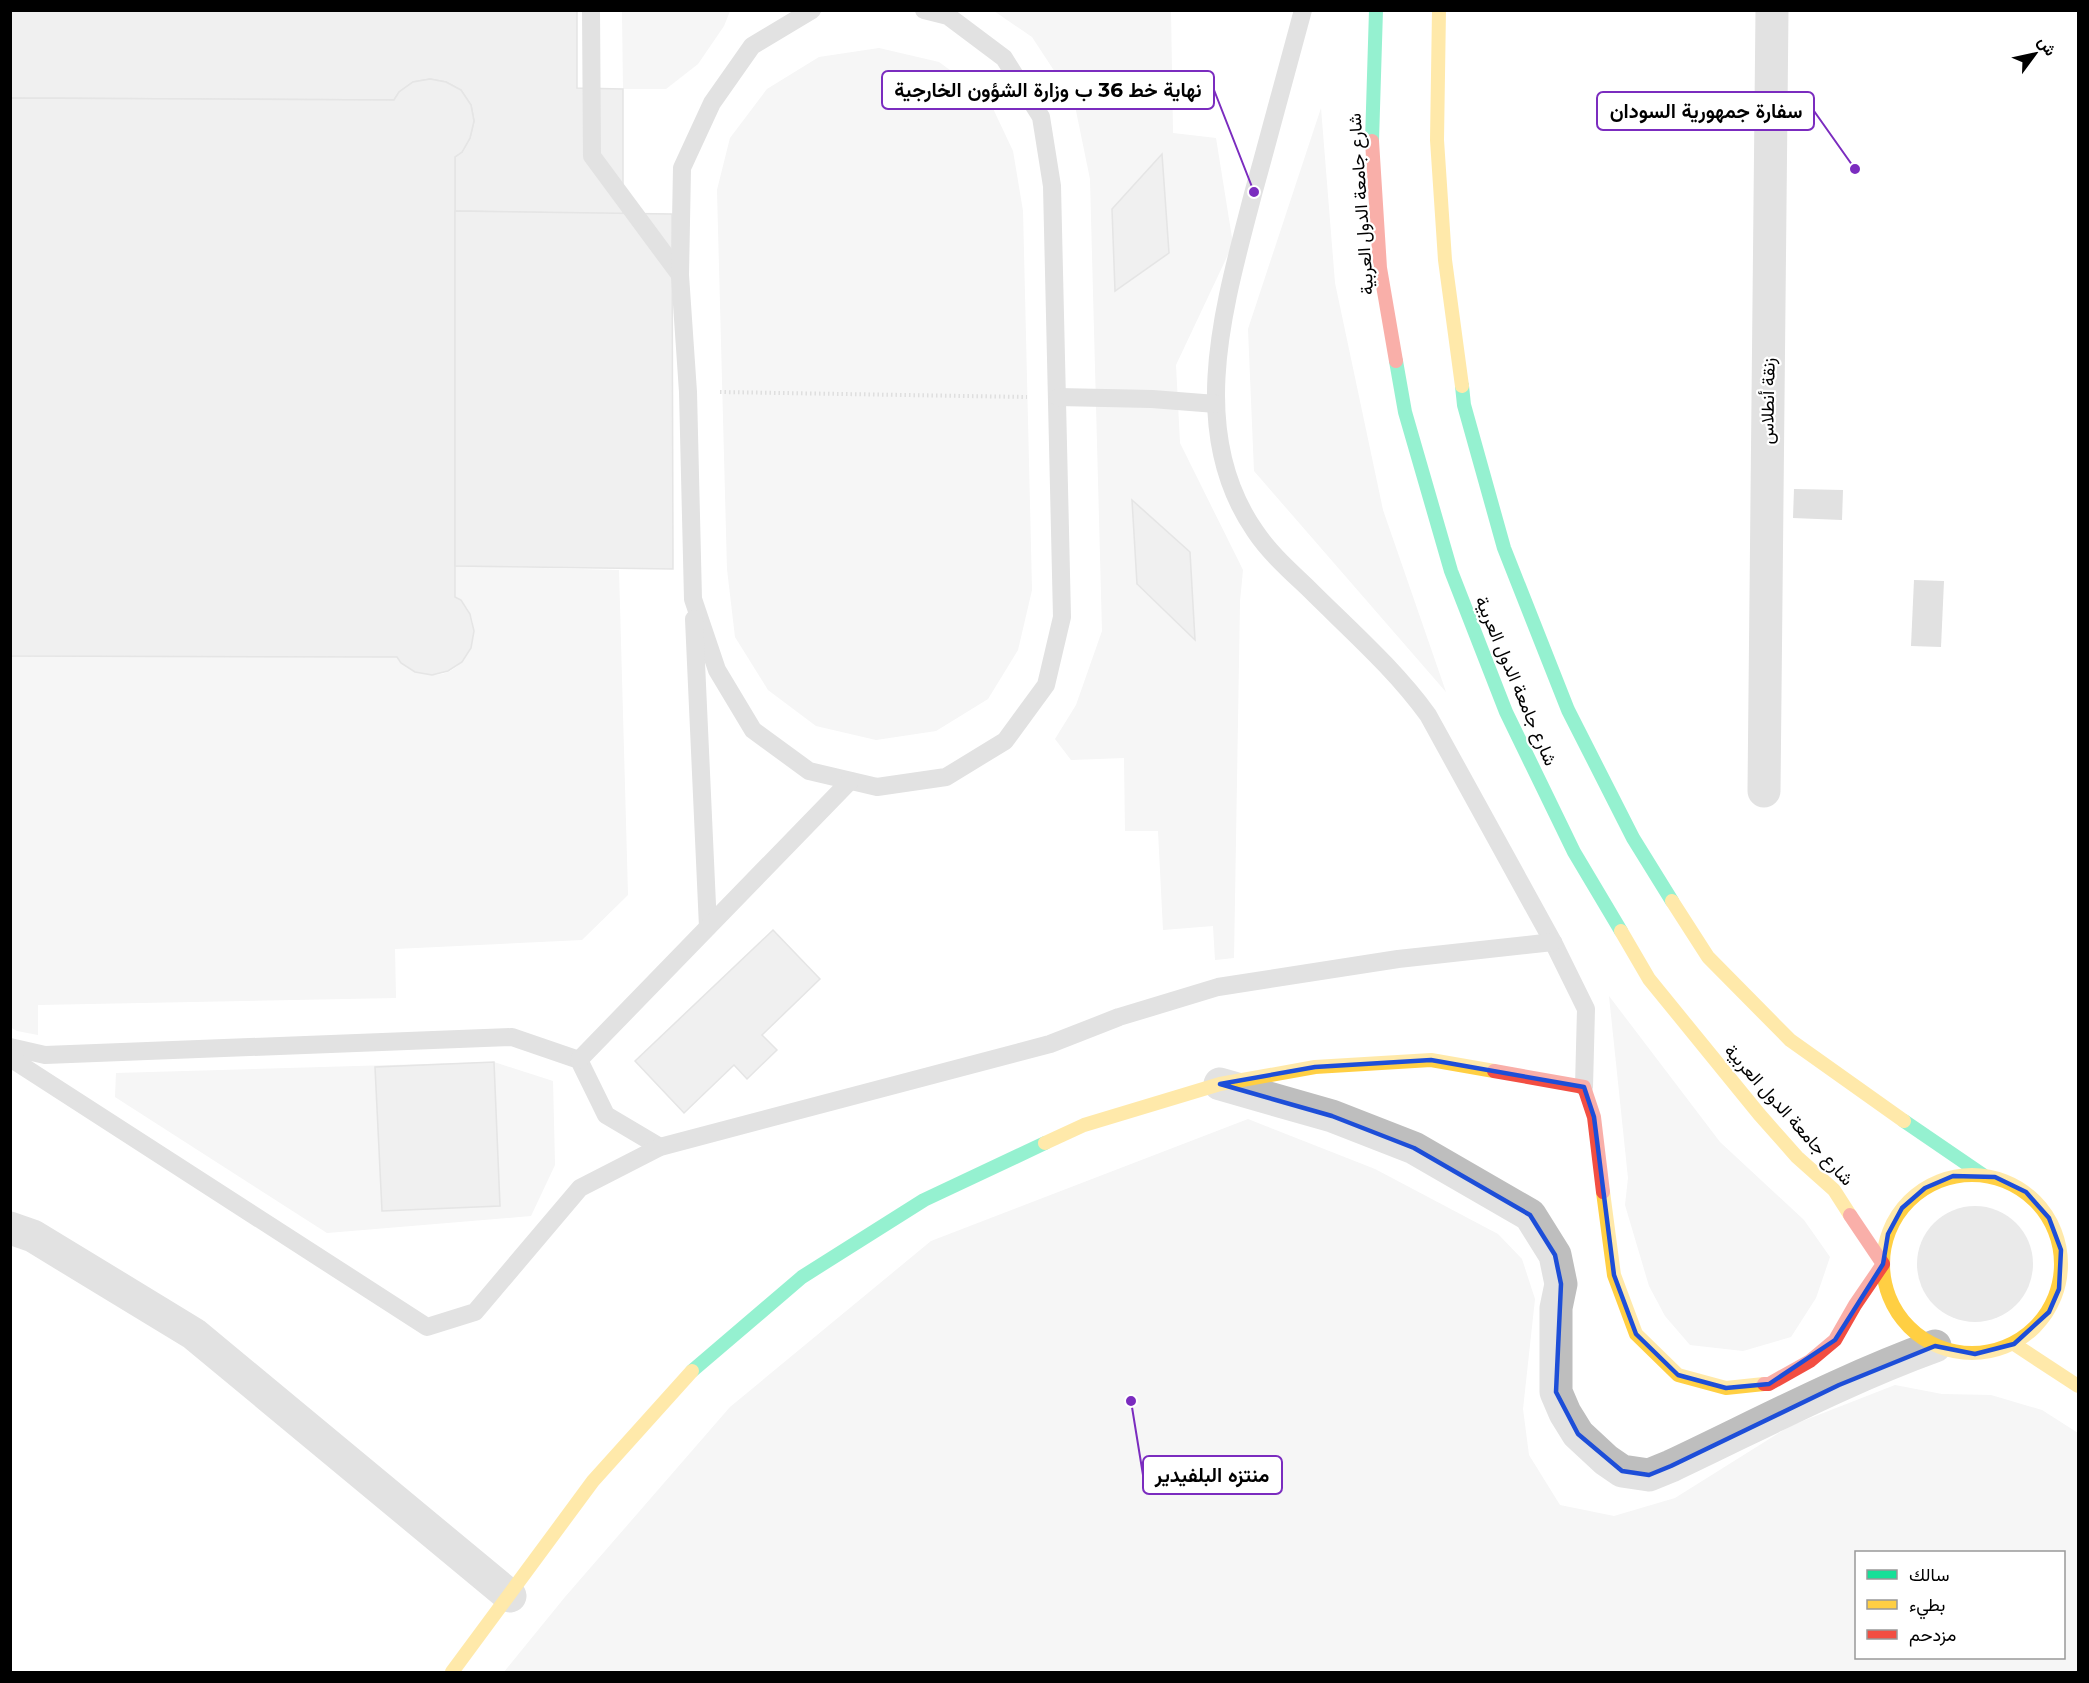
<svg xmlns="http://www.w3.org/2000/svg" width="2089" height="1683" font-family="Montserrat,Vazirmatn,sans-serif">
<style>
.green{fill:#eaeaea;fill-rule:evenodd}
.water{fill:#bcbcbc}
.building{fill:#ddd;stroke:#c5c5c5;stroke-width:1.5}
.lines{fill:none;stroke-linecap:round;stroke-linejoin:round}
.path{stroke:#b8b8b8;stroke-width:4;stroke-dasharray:1.5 3;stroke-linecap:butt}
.lane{stroke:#bebebe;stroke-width:18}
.street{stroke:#bebebe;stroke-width:33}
.fast{stroke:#16e098;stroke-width:14}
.slow{stroke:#ffcf43;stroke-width:14}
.jam{stroke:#f24e42;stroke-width:14}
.marked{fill:none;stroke:#1d4ed8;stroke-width:4.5;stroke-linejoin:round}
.labels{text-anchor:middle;stroke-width:4.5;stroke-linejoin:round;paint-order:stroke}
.street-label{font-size:18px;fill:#000;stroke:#fff}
.leader{fill:none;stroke:#7b2cbf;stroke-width:2}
.callout-dot{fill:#7b2cbf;stroke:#fff;stroke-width:2}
.callout{fill:#fff;stroke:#7b2cbf;stroke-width:2}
.callout-label{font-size:20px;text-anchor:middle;font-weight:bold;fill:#000}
</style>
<rect width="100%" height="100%" fill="#fff"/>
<g class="green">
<polygon points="622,11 622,10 730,11 724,26 698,64 666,89 623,89"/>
<path d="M994 11H1171L1173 133 1216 138 1233 244 1176 365 1180 443 1243 570 1240 601 1234 958 1215 960 1213 926 1163 930 1158 831H1125L1124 758 1071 760 1055 739 1076 705 1102 631 1090 179 1074 101 1032 37ZM1162 154 1145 269 1116 291 1112 209ZM1132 501 1195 640 1137 585Z"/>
<polygon points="879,48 939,62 988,98 1013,151 1023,211 1032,590 1018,650 988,699 936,731 876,740 816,726 768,690 735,637 727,569 717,190 730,138 767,89 819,57"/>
<polygon points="1321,108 1335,283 1383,510 1446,692 1254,471 1248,329"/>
<path d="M455 566 619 570 628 895 582 940 395 949 396 998 38 1005V1035L17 1031 10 1027V656L397 657C402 664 409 666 417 669 421 671 426 673 430 674 466 682 493 619 455 597Z"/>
<polygon points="1609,996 1720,1142 1804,1220 1830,1257 1816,1298 1791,1337 1743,1351 1690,1345 1665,1316 1649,1286 1625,1205 1628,1178"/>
<polygon points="494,1062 553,1081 555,1165 531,1216 327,1233 115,1097 116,1073"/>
<path d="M1248 1119 1375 1169 1498 1234 1522 1259 1535 1299 1523 1409 1529 1455 1560 1505 1614 1516 1675 1498 1790 1426 1895 1385 1942 1394 1991 1395 2042 1410 2078 1433V1672H504L565 1597 730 1407 931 1241ZM1856 1552H2064V1658H1856Z"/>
<circle cx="1975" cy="1264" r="58"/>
</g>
<g class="water">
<polygon points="1794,489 1843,490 1842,520 1793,518"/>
<polygon points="1914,580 1944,581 1941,647 1911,646"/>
</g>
<g class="building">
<polygon points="10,10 577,10 577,88 623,89 623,214 455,211 455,157 462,152 470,138 474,121 471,105 461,90 446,82 430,79 413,82 399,92 394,100 10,98"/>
<polygon points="430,79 446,82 461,90 471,105 474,121 470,138 462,152 455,157 455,597 461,600 470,614 474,631 471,648 462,662 448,671 432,675 415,672 401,663 397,657 10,656 10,98 394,100 399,92 413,82"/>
<polygon points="1162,154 1169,253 1115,291 1112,209"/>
<polygon points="455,211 672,214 673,569 455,566"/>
<polygon points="1132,500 1190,552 1195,640 1137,584"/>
<polygon points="773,930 820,979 762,1035 777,1050 747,1079 734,1065 684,1113 635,1061"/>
<polygon points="494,1062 500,1206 382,1211 375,1067"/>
</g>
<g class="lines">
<polyline class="path" points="720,392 1027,397"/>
<g class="lane">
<polyline points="591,10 592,156 680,275"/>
<polyline points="812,10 752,46 712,103 682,168 680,275 688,392 693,599 717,670 753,730 809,771 877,787 946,777 1005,741 1046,685 1062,617 1052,186 1041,117 1004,58 948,16 924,10"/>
<path d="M1303 10C1286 72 1270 133 1253 194 1225 303 1185 430 1255 531 1269 552 1289 570 1307 587 1349 629 1394 668 1428 715L1553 942 1586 1009 1584 1087"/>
<polyline points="1058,397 1152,399 1216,404"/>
<polyline points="694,619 708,927"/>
<polyline points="10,1047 45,1055 512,1037 579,1060 606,1115 660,1147"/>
<polyline points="10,1058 427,1327 475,1312 580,1188 660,1147 1050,1044 1119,1017 1218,987 1398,959 1553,942"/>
<polyline points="579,1060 850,781"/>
</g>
<g class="street">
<polyline points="1764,791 1772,10"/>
<path d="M1220 1084 1332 1116 1414 1148 1530 1215 1555 1255 1561 1284 1556 1308V1392L1565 1413 1578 1434 1606 1460 1622 1471 1649 1475 1671 1466C1758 1425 1844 1379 1935 1346"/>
<polyline points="10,1228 33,1236 194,1334 510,1596"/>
</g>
<g class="fast">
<polyline points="1372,141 1376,10"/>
<polyline points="1396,361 1405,412 1451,571 1506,712 1574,852 1621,931"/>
<polyline points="1462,386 1464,405 1504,548 1568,710 1633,838 1672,901"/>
<polyline points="1904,1121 1983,1175"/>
<polyline points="692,1371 802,1277 924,1200 1045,1143"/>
</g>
<g class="slow">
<polyline points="1439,10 1437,140 1445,260 1462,386"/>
<polyline points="1672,901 1708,957 1790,1040 1904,1121"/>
<polyline points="1621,931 1649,979 1759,1114 1797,1157 1834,1190 1850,1215"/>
<polyline points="1045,1143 1084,1125 1220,1084 1315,1067 1431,1060 1494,1071"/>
<circle cx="1972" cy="1264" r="89"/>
<polyline points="1603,1192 1614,1275 1636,1334 1678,1375 1726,1388 1764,1384"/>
<polyline points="2014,1344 2078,1386"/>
<polyline points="452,1672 593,1481 692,1371"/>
</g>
<g class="jam">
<polyline points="1372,141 1380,268 1396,361"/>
<polyline points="1494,1071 1584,1087 1594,1117 1603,1192"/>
<polyline points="1764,1384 1769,1384 1810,1361 1835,1340 1855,1305 1883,1264 1850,1215"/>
</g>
</g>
<path d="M0 0H2089V1683H0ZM1431 1060 1584 1087 1594 1117 1614 1275 1636 1334 1678 1375 1726 1388 1769 1384 1835 1340 1883 1264 1888 1234 1902 1208 1925 1188 1953 1176 1995 1177 2026 1192 2049 1218 2061 1250 2059 1289 2049 1312 2014 1344 1975 1354 1935 1346 1839 1385 1671 1466 1649 1475 1622 1471 1578 1434 1556 1392 1561 1284 1555 1255 1530 1215 1414 1148 1332 1116 1220 1084 1315 1067Z" fill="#fff" fill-opacity=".55" fill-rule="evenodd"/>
<path class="marked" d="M1431 1060 1584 1087 1594 1117 1614 1275 1636 1334 1678 1375 1726 1388 1769 1384 1835 1340 1883 1264 1888 1234 1902 1208 1925 1188 1953 1176 1995 1177 2026 1192 2049 1218 2061 1250 2059 1289 2049 1312 2014 1344 1975 1354 1935 1346 1839 1385 1671 1466 1649 1475 1622 1471 1578 1434 1556 1392 1561 1284 1555 1255 1530 1215 1414 1148 1332 1116 1220 1084 1315 1067Z"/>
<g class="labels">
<g class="street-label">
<text transform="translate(1361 204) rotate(-94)" y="6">شارع جامعة الدول العربية</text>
<text transform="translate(1768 401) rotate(-89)" y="6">زنقة أنطلاس</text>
<text transform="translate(1516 681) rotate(67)" y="6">شارع جامعة الدول العربية</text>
<text transform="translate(1789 1115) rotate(48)" y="6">شارع جامعة الدول العربية</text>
</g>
</g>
<path class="leader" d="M1254 192L1214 90M1855 169L1814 111M1131 1401L1143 1475"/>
<g class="callout-dot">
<circle cx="1254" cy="192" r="6"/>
<circle cx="1855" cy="169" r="6"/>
<circle cx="1131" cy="1401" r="6"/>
</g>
<g class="callout">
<rect x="882" y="71" width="332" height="38" rx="6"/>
<rect x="1597" y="92" width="217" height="38" rx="6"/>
<rect x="1143" y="1456" width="139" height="38" rx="6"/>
</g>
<g class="callout-label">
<text x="1048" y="97">نهاية خط 36 ب وزارة الشؤون الخارجية</text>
<text x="1706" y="118">سفارة جمهورية السودان</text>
<text x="1212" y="1482">منتزه البلفيدير</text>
</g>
<rect width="2089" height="1683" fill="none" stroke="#000000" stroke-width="24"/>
<rect x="1855" y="1551" width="210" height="108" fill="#ffffff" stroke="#999999" stroke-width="1.5"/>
<rect x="1867" y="1570" width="30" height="9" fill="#16e098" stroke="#999999" stroke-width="1.5"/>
<text x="1909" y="1581" font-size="18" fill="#000000">سالك</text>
<rect x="1867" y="1600" width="30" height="9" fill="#ffcf43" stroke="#999999" stroke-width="1.5"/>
<text x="1909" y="1611" font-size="18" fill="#000000">بطيء</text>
<rect x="1867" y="1630" width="30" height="9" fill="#f24e42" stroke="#999999" stroke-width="1.5"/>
<text x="1909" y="1641" font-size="18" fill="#000000">مزدحم</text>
<g transform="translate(2035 54) rotate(57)" stroke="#ffffff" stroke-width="4.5" paint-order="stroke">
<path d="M0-4.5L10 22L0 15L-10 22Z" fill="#000000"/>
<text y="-9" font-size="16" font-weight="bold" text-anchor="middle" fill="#000000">ش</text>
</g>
</svg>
